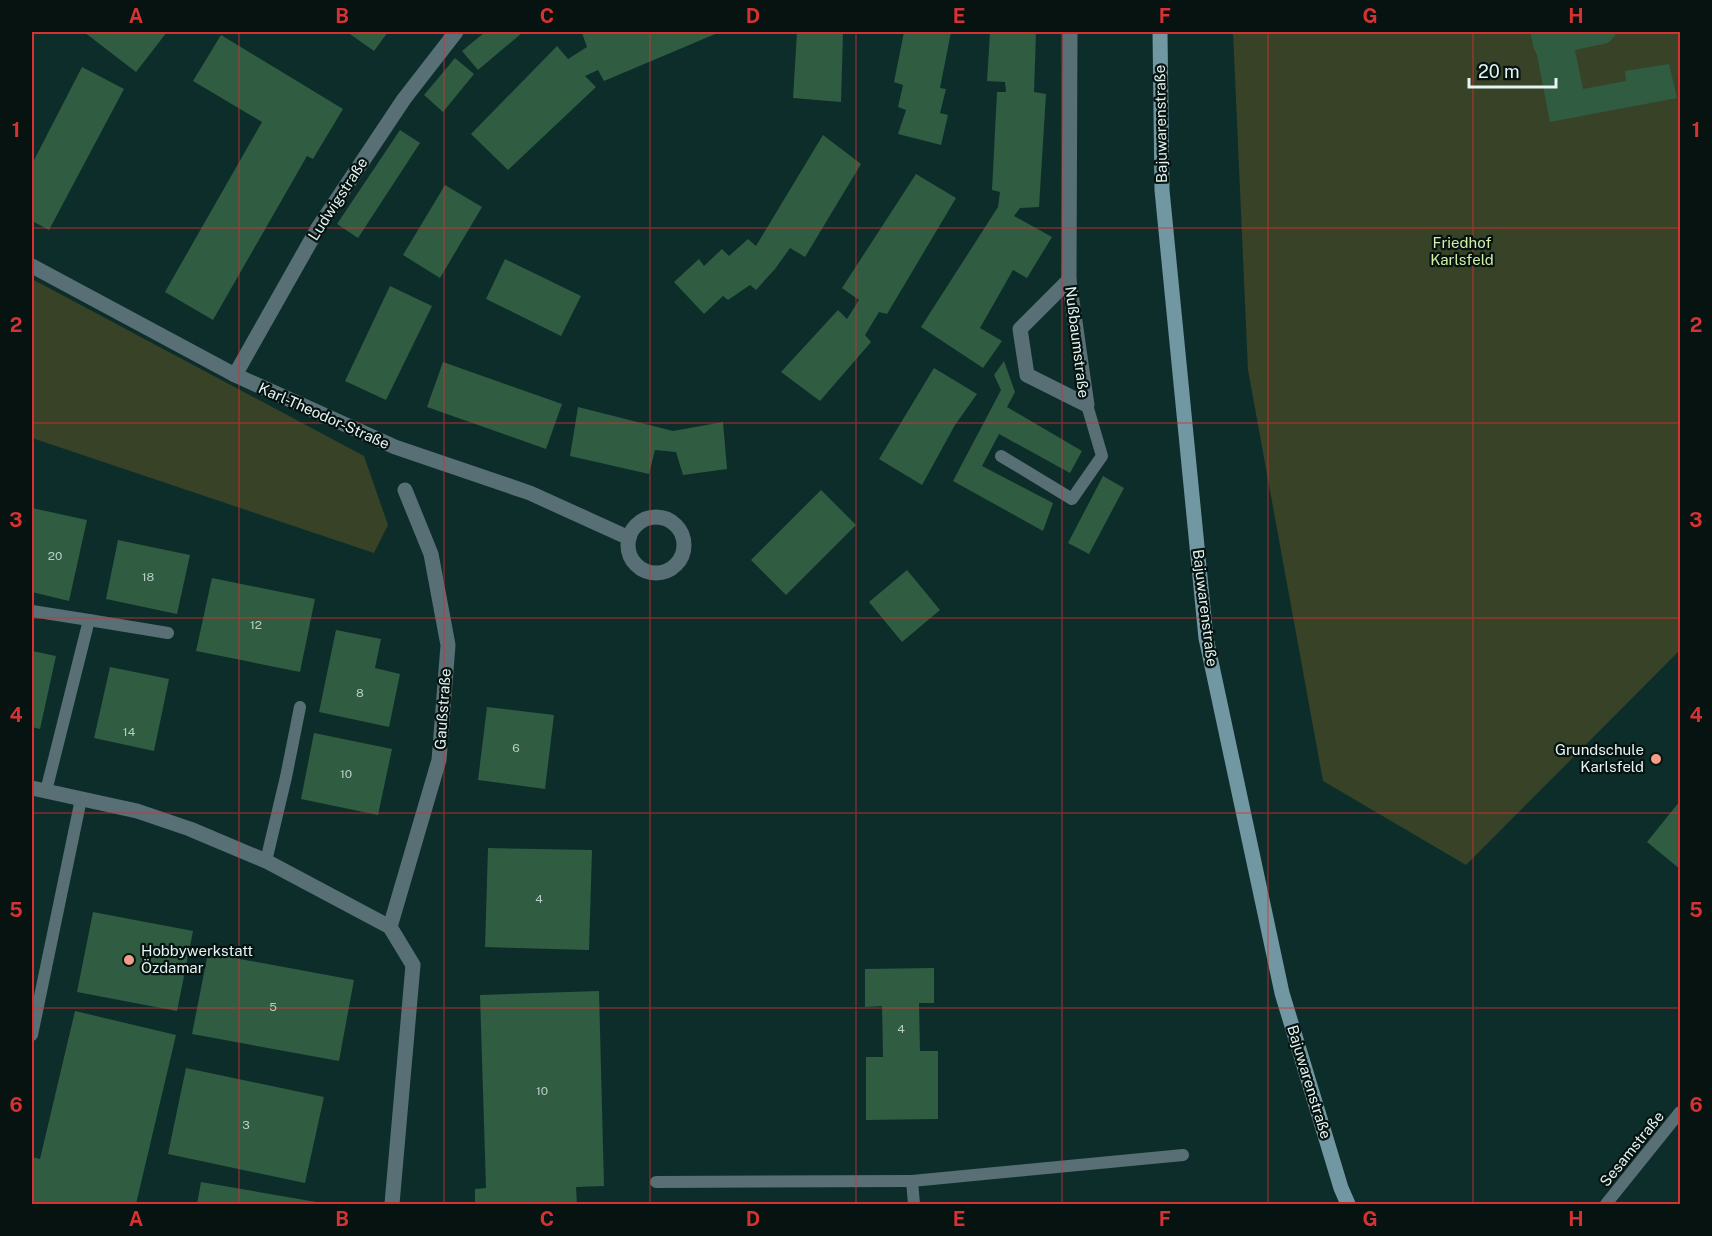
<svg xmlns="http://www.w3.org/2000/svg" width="1712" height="1236" font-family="'Public Sans',sans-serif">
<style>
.green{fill:#384226}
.building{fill:#305c41}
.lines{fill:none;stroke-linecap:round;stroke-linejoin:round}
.service{stroke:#576f75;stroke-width:12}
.minor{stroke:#576f75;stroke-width:15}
.secondary{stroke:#7197a2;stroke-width:15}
.grid{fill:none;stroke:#d73232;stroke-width:1.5;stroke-opacity:0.55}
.poi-dot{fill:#f49e8a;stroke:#061311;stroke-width:2}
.labels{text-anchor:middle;stroke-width:4.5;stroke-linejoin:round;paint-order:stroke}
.number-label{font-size:12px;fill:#b6cec6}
.street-label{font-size:15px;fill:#e3f4f2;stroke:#061311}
.park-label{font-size:15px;fill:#d3eea7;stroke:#061311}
.poi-label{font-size:15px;fill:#e3f4f2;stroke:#061311;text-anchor:end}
.neatline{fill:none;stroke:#d73232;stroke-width:2}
.grid-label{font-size:20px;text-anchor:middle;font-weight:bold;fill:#d73232}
</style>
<rect width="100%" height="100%" fill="#0d2d2a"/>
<g class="green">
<polygon points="1233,32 1680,32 1680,650 1466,865 1323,781 1248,370"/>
<polygon points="32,279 364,456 388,525 374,553 32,438"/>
</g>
<g class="building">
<polygon points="84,32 167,32 136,72"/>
<polygon points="347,32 388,32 374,51"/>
<polygon points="485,32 522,33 478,70 462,51"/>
<polygon points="586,32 720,32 604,81 598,70 585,76 596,87 508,170 471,134 557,46 568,59 587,47 582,33"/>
<polygon points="797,32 843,32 841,102 793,98"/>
<polygon points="904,32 951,32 940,88 946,89 940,113 948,115 941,145 898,134 906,110 898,107 903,85 894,82"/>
<polygon points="990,32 1036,32 1034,92 1046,94 1039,207 1020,208 1014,216 1052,237 1027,278 1013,270 980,328 1002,341 983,368 921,327 998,207 1000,192 992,190 997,92 1006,92 1005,82 987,81"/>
<polygon points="1530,32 1615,32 1615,36 1608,43 1575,50 1583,89 1626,81 1625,71 1669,64 1677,98 1550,122 1537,55 1534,49"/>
<polygon points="221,35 343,109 313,159 307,156 213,320 165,292 262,122 193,81"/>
<polygon points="455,58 474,74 443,112 424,95"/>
<polygon points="82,67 124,89 49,230 32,221 32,164"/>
<polygon points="400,130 420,143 358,238 337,224"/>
<polygon points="823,135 861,164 805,257 790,248 775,269 756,290 750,285 728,300 723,296 704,314 674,282 699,259 704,266 722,249 729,256 748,239 756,246"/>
<polygon points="916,174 956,198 887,314 879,312 865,335 871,342 820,401 781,372 838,310 847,319 859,300 842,288"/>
<polygon points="445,185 482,207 440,278 403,255"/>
<polygon points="505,259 581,296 561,336 486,299"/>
<polygon points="390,286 432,306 386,400 345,381"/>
<polygon points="1004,361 1015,392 1007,407 1082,451 1070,473 999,434 982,466 1053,503 1043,531 953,481 1001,390 994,375"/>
<polygon points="443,362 562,404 546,449 427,407"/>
<polygon points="934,368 977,394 955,425 922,485 879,459"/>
<polygon points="578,407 673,431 723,422 727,469 683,475 676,452 655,450 649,474 570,456"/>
<polygon points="1103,476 1124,488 1089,554 1068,543"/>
<polygon points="821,490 856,525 786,595 751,560"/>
<polygon points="32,508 87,520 69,601 32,592"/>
<polygon points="118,540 190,555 177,614 106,599"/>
<polygon points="907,570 940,610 902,642 869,602"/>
<polygon points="212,578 315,599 300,672 196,651"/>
<polygon points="336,630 381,639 375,668 400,674 389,727 319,712"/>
<polygon points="32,651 56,656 40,729 32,727"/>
<polygon points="110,667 169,679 154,751 94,738"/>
<polygon points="487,707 554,715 545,789 478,780"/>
<polygon points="314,733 392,749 378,815 301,799"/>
<polygon points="1680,801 1680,869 1647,842"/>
<polygon points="488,848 592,850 589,950 485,947"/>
<polygon points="93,912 193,931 177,1011 77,992"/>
<polygon points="208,953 354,980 339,1061 192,1034"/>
<polygon points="934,968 934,1003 919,1003 920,1051 938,1051 938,1119 866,1120 866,1057 883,1057 882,1006 865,1007 865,969"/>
<polygon points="599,991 604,1186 576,1187 577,1204 475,1204 475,1189 486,1188 480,995"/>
<polygon points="75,1011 176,1035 136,1204 32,1204 32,1157 40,1159"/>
<polygon points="186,1068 324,1097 305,1183 168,1154"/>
<polygon points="201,1182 322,1203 322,1204 197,1204"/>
</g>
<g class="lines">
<g class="service">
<polyline points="1001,456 1072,499 1102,456 1087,405"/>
<polyline points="32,611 89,620"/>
<polyline points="46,791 89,620 168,633"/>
<polyline points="266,861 286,777 300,707"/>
<polyline points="32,1035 81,799"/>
<polyline points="656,1182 912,1181"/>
<polyline points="914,1204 912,1181 1183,1155"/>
<polyline points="1606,1204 1680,1112"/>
</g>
<g class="minor">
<polyline points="32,266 235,375 395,447 530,493 629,538"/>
<polygon points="1069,280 1087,405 1027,375 1020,329"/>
<polyline points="1069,280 1070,32"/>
<polyline points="235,375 318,228 404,99 456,32"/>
<circle cx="656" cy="545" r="28"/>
<polyline points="32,788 137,811 190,829 266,861 390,927 413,965 392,1204"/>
<polyline points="390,927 439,760 448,645 431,554 405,490"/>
</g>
<polyline class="secondary" points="1160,32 1162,190 1206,638 1282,993 1341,1188 1348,1204"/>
</g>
<path class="grid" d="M239 32V1204M444 32V1204M650 32V1204M856 32V1204M1062 32V1204M1268 32V1204M1473 32V1204M32 228H1680M32 423H1680M32 618H1680M32 813H1680M32 1008H1680"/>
<g class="poi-dot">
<circle cx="1656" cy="759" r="6"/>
<circle cx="129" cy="960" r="6"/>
</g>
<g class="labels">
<g class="number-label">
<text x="55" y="560">20</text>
<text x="148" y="581">18</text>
<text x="256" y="629">12</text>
<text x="360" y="697">8</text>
<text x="129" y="736">14</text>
<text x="516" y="752">6</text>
<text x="346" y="778">10</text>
<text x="539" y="903">4</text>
<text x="273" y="1011">5</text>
<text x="901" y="1033">4</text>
<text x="542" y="1095">10</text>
<text x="246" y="1129">3</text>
</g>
<g class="street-label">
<text transform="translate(1161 124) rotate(-91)" y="5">Bajuwarenstraße</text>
<text transform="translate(338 199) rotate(-57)" y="5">Ludwigstraße</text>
<text transform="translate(1077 342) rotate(83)" y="5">Nußbaumstraße</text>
<text transform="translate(324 416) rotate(24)" y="5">Karl-Theodor-Straße</text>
<text transform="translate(1205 608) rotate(83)" y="5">Bajuwarenstraße</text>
<text transform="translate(443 709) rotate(-86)" y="5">Gaußstraße</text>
<text transform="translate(1309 1082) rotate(73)" y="5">Bajuwarenstraße</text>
<text transform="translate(1632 1149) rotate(-51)" y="5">Sesamstraße</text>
</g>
<g class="park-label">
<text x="1462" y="248">Friedhof<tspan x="1462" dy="17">Karlsfeld</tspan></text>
</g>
<g class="poi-label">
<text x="1644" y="755">Grundschule<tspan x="1644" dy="17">Karlsfeld</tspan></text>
<text x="141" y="956" text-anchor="start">Hobbywerkstatt<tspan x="141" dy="17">Özdamar</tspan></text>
</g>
</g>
<rect width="1712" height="1236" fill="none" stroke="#061311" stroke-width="66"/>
<path d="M1469 78v9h87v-9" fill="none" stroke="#e3f4f2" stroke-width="3"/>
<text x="1478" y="78" font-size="18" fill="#e3f4f2" stroke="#061311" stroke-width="4.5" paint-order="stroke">20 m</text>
<rect x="33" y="33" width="1646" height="1170" class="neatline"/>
<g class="grid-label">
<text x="136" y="23">A</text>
<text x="342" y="23">B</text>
<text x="547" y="23">C</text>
<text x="753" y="23">D</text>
<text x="959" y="23">E</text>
<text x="1165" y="23">F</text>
<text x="1370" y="23">G</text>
<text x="1576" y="23">H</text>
<text x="16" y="137">1</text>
<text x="1696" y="137">1</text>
<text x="16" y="332">2</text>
<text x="1696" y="332">2</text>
<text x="16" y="527">3</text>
<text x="1696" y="527">3</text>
<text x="16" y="722">4</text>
<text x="1696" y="722">4</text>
<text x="16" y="917">5</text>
<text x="1696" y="917">5</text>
<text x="16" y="1112">6</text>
<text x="1696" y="1112">6</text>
<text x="136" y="1226">A</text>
<text x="342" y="1226">B</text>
<text x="547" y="1226">C</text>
<text x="753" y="1226">D</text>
<text x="959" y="1226">E</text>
<text x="1165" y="1226">F</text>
<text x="1370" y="1226">G</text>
<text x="1576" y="1226">H</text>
</g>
</svg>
